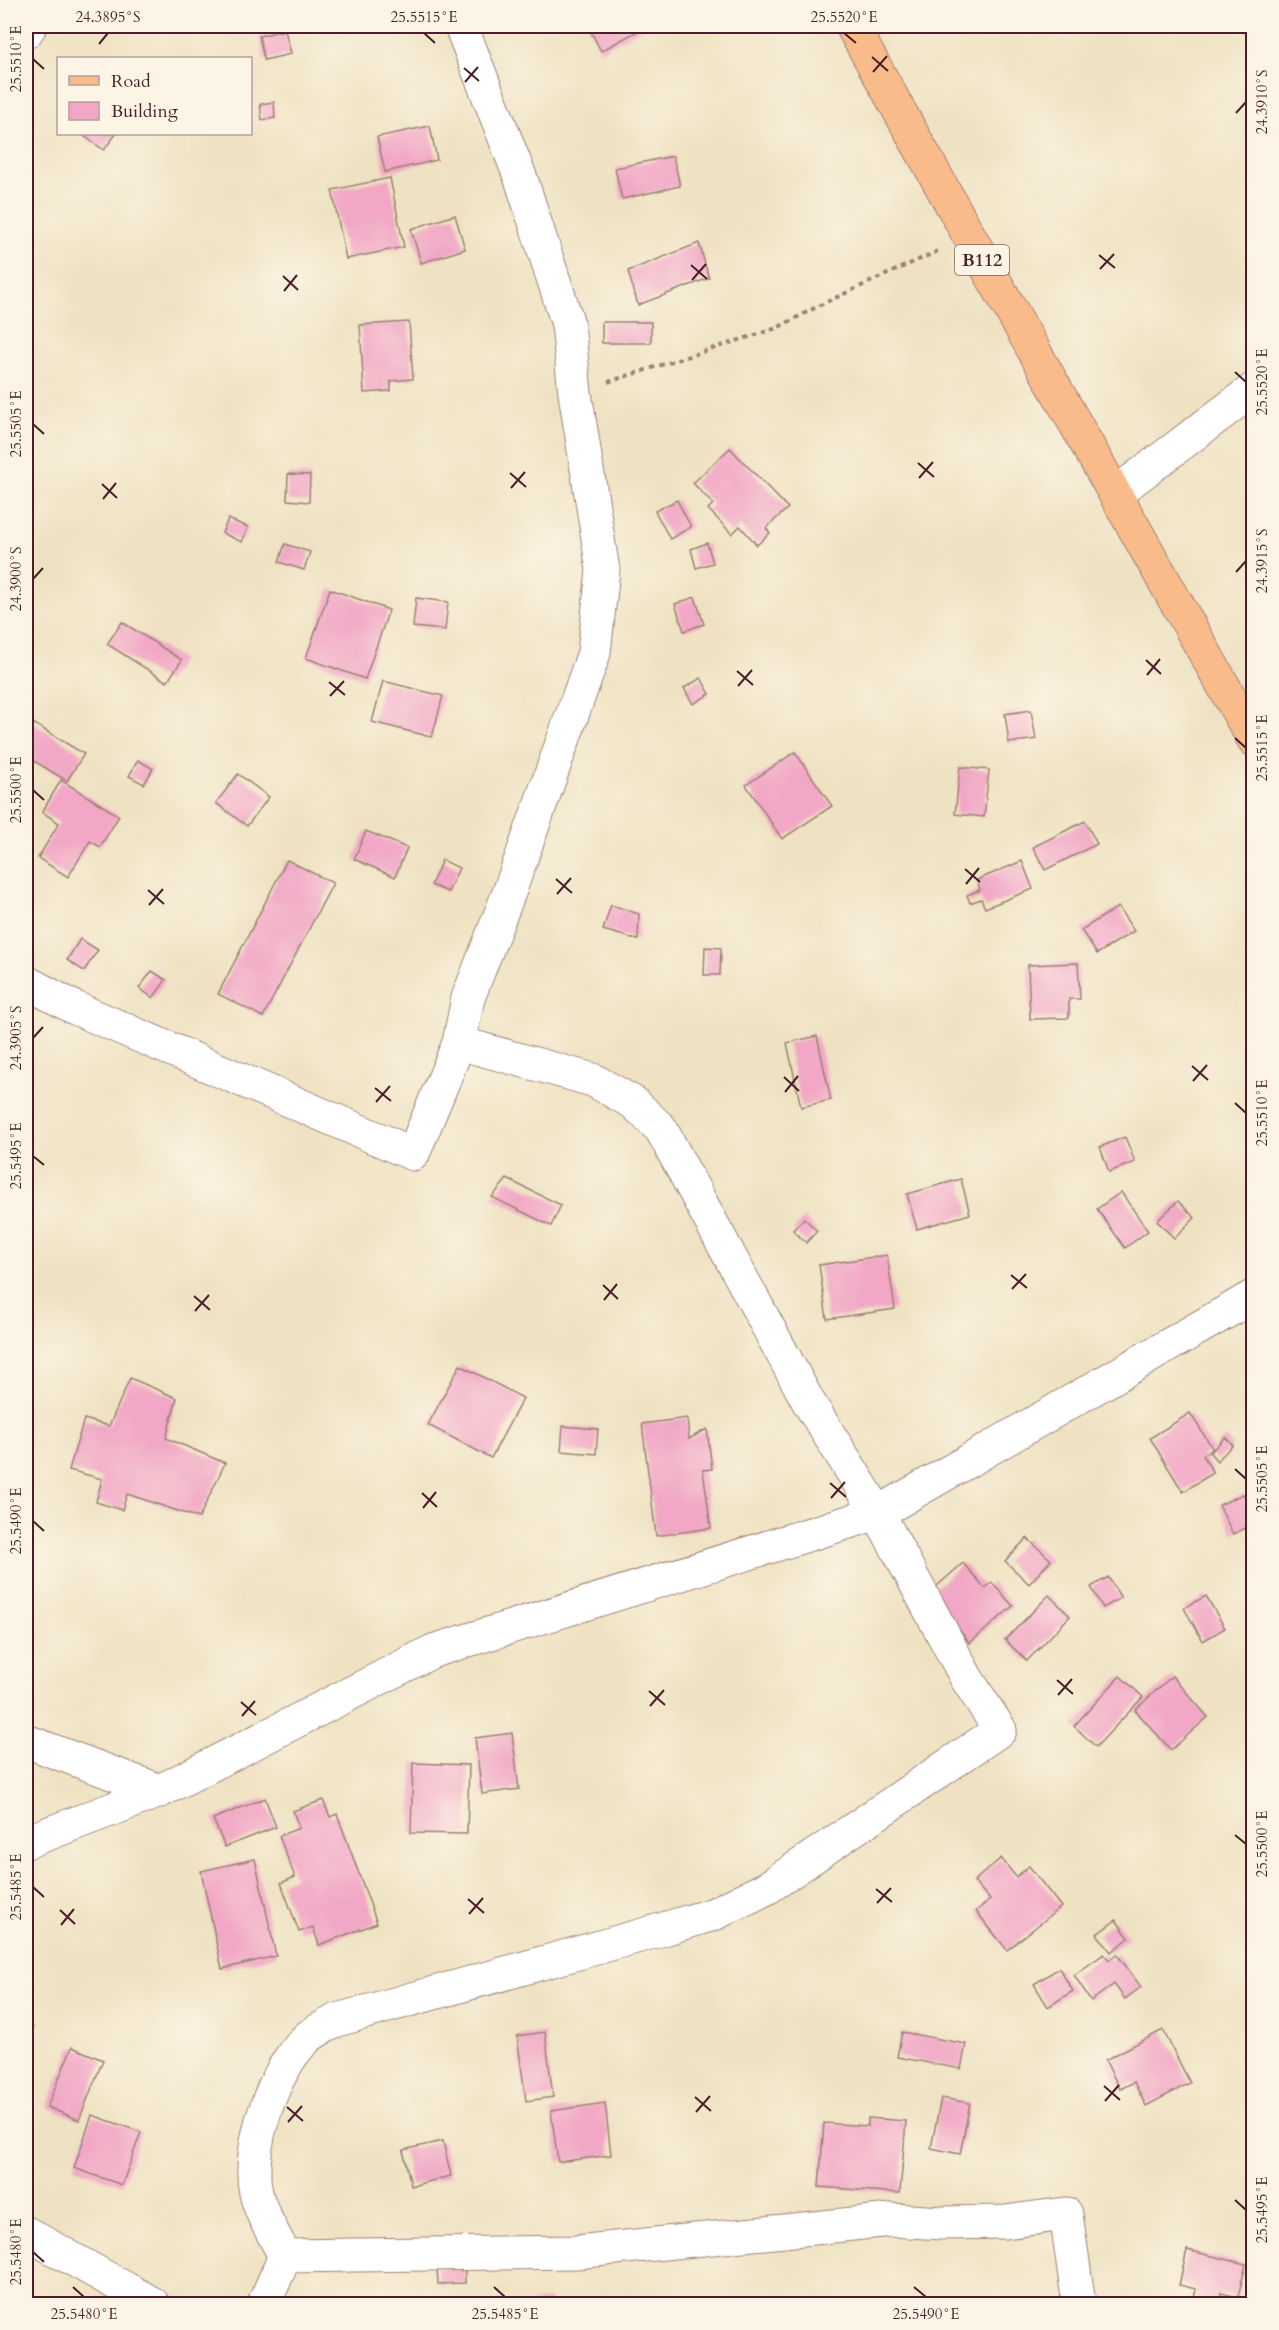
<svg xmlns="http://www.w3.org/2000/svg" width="1279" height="2330" font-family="Cardo,serif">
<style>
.building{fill:#f1a7c5}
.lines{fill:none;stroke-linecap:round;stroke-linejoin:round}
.street-casing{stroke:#9c8076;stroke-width:35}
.primary-casing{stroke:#9c8076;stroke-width:35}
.path{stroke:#9c8076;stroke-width:4;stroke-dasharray:4.5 4.5;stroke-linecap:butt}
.street{stroke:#fff;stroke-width:33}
.primary{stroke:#fabb8b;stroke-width:33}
.ticks{fill:none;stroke:#4a1f2b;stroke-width:2}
.labels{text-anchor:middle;stroke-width:5;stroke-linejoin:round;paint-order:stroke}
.shield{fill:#fcf5e5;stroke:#7f5f63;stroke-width:1.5}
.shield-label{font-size:18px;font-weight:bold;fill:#4a1f2b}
.neatline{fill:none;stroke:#4a1f2b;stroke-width:2}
.ticks-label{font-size:15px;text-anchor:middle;fill:#4a1f2b}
</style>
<rect width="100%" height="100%" fill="#fcf5e5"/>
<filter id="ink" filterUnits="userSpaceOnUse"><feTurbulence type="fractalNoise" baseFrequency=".0167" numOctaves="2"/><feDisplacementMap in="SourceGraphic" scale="12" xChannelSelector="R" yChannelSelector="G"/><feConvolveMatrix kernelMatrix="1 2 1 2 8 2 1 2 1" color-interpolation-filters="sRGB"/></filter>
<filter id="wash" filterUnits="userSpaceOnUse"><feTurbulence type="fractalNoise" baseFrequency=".008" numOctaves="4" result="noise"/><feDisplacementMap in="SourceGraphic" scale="24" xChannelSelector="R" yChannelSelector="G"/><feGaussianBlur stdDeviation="1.35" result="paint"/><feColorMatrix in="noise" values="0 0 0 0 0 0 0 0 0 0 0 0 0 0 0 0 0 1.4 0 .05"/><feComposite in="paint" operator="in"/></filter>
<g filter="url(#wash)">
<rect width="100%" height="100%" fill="#efe2c2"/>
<g id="blocks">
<g class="building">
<polygon points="588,26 647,26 601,51"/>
<polygon points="285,30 291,54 264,60 259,36"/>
<polygon points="274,102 275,118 262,120 260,104"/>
<polygon points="430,126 437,160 385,172 377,137"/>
<polygon points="81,134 116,134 104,150"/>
<polygon points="673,156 680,186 622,199 615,168"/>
<polygon points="390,178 404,247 346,259 332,190"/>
<polygon points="455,215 465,249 421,263 411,229"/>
<polygon points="699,243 709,278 638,305 628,271"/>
<polygon points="26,276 35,280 26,302"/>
<polygon points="409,322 413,379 391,381 391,391 364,393 360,325"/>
<rect x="602" y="322" width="49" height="21"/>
<polygon points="730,448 788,508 766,528 770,533 757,545 740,526 732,534 708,509 713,504 693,483"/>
<polygon points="288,474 310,475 309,502 287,500"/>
<polygon points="677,500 691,527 670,539 655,511"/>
<polygon points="228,519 248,527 242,542 222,533"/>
<polygon points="707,543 713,563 696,568 691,549"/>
<polygon points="285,544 310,552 304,570 279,562"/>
<polygon points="330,589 389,610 365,679 306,658"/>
<polygon points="695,597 704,624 684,631 675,604"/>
<polygon points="416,598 448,602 445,630 413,627"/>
<polygon points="122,622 182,660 167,682 107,644"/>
<polygon points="701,678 710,694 693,704 684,688"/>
<polygon points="383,681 443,696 432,737 372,722"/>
<polygon points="1031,710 1036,739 1009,743 1005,714"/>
<polygon points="28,720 84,754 67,781 26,756 26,724"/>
<polygon points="795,752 832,806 782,839 746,785"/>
<polygon points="138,760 153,769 144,784 129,776"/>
<polygon points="960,767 989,770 984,817 955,814"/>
<polygon points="238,774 269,797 247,826 216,803"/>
<polygon points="61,780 119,816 100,847 90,841 68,877 38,858 59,823 42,812"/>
<polygon points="1085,821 1097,844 1045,870 1033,847"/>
<polygon points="366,831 407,848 395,877 354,859"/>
<polygon points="287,860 333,883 263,1017 218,994"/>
<polygon points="442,860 459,868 448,892 431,885"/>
<polygon points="1022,861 1033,889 985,908 981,899 970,903 967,895 980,890 977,880"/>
<polygon points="611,905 639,914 638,940 603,930"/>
<polygon points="1118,907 1134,931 1097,954 1081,930"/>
<polygon points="80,939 98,950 84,971 67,960"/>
<polygon points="705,947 721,948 720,975 704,975"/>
<polygon points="1078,963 1080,999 1069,999 1069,1018 1030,1019 1028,965"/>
<polygon points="152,971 166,980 153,998 139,988"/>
<polygon points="817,1036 831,1100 801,1107 787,1043"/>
<polygon points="1125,1137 1135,1162 1109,1172 1100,1147"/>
<polygon points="507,1179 561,1205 551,1226 492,1197"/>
<polygon points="961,1179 970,1214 917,1229 907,1194"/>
<polygon points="1121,1192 1148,1231 1125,1248 1097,1209"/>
<polygon points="1178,1201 1195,1218 1174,1238 1157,1221"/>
<polygon points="804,1218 817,1231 806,1243 793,1230"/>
<polygon points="887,1255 895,1309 827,1319 819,1265"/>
<polygon points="460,1365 523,1398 491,1458 428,1425"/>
<polygon points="130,1378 177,1398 166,1438 225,1463 199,1518 127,1494 122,1510 96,1502 102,1479 69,1470 84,1419 109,1426"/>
<polygon points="1190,1413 1213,1449 1203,1455 1213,1473 1183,1492 1150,1438"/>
<polygon points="687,1418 689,1439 707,1429 712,1469 703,1470 711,1528 656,1536 642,1424"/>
<polygon points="563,1426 598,1429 596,1454 561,1451"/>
<polygon points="1225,1437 1233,1445 1217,1461 1210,1453"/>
<polygon points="1243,1494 1246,1498 1254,1494 1254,1524 1233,1534 1219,1505"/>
<polygon points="1027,1538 1051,1560 1029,1584 1005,1561"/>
<polygon points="963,1563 985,1588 992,1583 1013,1606 970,1643 928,1594"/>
<polygon points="1108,1577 1121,1598 1103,1608 1091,1587"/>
<polygon points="1049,1595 1070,1616 1027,1661 1005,1640"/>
<polygon points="1206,1596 1225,1628 1203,1641 1184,1608"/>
<polygon points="1120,1676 1143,1697 1096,1747 1074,1726"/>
<polygon points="1172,1676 1208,1717 1171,1750 1135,1710"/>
<polygon points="512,1733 519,1789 482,1794 475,1738"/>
<polygon points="413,1763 469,1765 467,1834 411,1833"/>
<polygon points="265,1798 276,1827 225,1847 213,1819"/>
<polygon points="323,1800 330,1817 337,1814 377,1923 319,1945 313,1927 299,1932 281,1883 295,1877 279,1836 299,1828 293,1811"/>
<polygon points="1001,1858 1016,1877 1029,1866 1061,1907 1007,1950 976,1911 990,1900 974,1881"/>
<polygon points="255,1859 276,1956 222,1969 201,1871"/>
<polygon points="1116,1920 1129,1938 1111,1952 1097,1934"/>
<polygon points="1104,1954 1109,1960 1117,1954 1141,1987 1125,1999 1114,1984 1091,2001 1074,1975"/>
<polygon points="1059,1968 1073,1991 1048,2007 1034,1984"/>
<polygon points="26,2024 33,2027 26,2043"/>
<polygon points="1163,2030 1190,2083 1146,2106 1134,2082 1120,2089 1105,2060"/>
<polygon points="545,2032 553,2097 526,2101 517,2036"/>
<polygon points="902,2032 966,2044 961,2069 897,2057"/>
<polygon points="72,2047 103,2060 79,2120 47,2107"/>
<polygon points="941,2098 970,2103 960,2154 931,2148"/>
<polygon points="605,2103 611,2155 558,2162 551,2111"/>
<polygon points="92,2115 141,2132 122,2185 74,2168"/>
<polygon points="868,2118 906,2121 900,2193 819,2187 824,2123 868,2126"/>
<polygon points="443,2141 451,2176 411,2186 403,2150"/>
<polygon points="1187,2250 1246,2264 1238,2297 1221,2293 1219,2304 1193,2302 1196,2289 1179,2285"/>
<polygon points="465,2266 465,2283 438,2284 437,2267"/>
<polygon points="549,2299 550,2304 530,2304 529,2303"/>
</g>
</g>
</g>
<g filter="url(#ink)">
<use href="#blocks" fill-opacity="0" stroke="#9c8076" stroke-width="1.5"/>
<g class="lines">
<g class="street-casing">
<g id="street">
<polyline points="26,32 30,26"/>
<polyline points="1116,493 1254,389"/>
<polyline points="26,982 75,1008 413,1154 459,1043 468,998 510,890 594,653 603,570 575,393 568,324 521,179 461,26"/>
<polyline points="26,1741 160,1791"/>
<polyline points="26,1842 160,1791 433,1651 878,1513 1254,1296"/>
<polyline points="26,2233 153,2304"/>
<path d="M285 2256C276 2238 260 2213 256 2193 246 2149 273 2070 306 2039 314 2031 327 2026 337 2020L650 1933 714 1914 767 1888 1000 1730 967 1679 878 1513 808 1401 661 1129 634 1103 593 1080 459 1043"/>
<polyline points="264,2304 285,2256 576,2252 892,2220 943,2223 1005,2222 1066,2214 1079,2304"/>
</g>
</g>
<g class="primary-casing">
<path id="primary" d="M852 26C984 265 1120 501 1254 740"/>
</g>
<polyline class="path" points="608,382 777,328 824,303 938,251"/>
<use href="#street" class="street"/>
<use href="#primary" class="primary"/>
</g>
</g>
<path class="ticks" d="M424 33 435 43M844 33 856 43M99 44 108 33M872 57 888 71M33 59 44 69M464 68 479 81M873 72 887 56M465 82 478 67M1236 113 1246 102M1099 255 1115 268M691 265 707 279M1100 269 1114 254M283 276 298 290M692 280 706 264M284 291 297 275M1235 372 1246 382M33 424 44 434M918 463 934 477M510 473 526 487M919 478 933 462M102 484 117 498M511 488 525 472M103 499 116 483M1236 572 1246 561M33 579 43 568M1146 660 1161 674M737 671 753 685M1147 675 1160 659M329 682 345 695M738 686 752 670M330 696 344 681M1235 738 1246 748M33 790 44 800M965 869 980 882M556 879 572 893M966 884 979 868M148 890 164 904M557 894 571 878M149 905 163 889M33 1038 43 1027M1192 1066 1208 1080M784 1077 799 1091M1193 1081 1207 1065M375 1088 391 1101M785 1092 798 1076M376 1102 390 1086M1235 1103 1246 1113M33 1156 44 1165M1011 1275 1027 1288M603 1285 618 1299M1012 1289 1026 1274M194 1296 210 1310M604 1300 617 1284M195 1311 209 1295M1235 1469 1246 1479M830 1483 846 1497M422 1493 437 1507M831 1498 845 1482M423 1508 436 1492M33 1521 44 1531M1057 1680 1073 1694M649 1691 665 1705M1058 1695 1072 1679M241 1702 256 1715M650 1706 664 1690M242 1716 255 1701M1235 1835 1246 1844M33 1887 44 1897M876 1889 892 1902M468 1899 484 1913M877 1903 891 1888M60 1910 75 1924M469 1914 483 1898M61 1925 74 1909M1104 2086 1120 2100M695 2097 711 2111M1105 2101 1119 2085M287 2107 303 2121M696 2112 710 2096M288 2122 302 2106M1235 2200 1246 2210M33 2252 44 2262M73 2287 84 2297M494 2287 505 2297M914 2287 926 2297"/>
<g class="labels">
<rect class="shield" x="955" y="245" width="54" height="30" rx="4.5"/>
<g class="shield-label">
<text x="982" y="266">B112</text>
</g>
</g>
<rect width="1279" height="2330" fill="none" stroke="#fcf5e5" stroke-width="66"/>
<rect x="57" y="57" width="195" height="78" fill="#fcf5e5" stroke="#b59f9b" stroke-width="1.5"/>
<rect x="69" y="76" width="30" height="9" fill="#fabb8b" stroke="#b59f9b" stroke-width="1.5"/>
<text x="111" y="87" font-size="18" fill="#4a1f2b">Road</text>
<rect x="69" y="102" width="30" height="18" fill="#f1a7c5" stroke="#b59f9b" stroke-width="1.5"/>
<text x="111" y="117" font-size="18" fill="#4a1f2b">Building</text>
<rect x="33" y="33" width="1213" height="2264" class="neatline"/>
<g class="ticks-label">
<text x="108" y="22">24.3895°S</text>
<text x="424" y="22">25.5515°E</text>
<text x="844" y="22">25.5520°E</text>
<text transform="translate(16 59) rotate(-90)" y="5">25.5510°E</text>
<text transform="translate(1262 102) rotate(-90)" y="5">24.3910°S</text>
<text transform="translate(1262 382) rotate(-90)" y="5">25.5520°E</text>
<text transform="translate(16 424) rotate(-90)" y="5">25.5505°E</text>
<text transform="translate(1262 561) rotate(-90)" y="5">24.3915°S</text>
<text transform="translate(16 579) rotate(-90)" y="5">24.3900°S</text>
<text transform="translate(1262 748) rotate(-90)" y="5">25.5515°E</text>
<text transform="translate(16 790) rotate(-90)" y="5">25.5500°E</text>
<text transform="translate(16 1038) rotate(-90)" y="5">24.3905°S</text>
<text transform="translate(1262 1113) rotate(-90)" y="5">25.5510°E</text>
<text transform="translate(16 1156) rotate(-90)" y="5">25.5495°E</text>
<text transform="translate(1262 1479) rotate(-90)" y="5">25.5505°E</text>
<text transform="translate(16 1521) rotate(-90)" y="5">25.5490°E</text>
<text transform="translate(1262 1844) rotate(-90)" y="5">25.5500°E</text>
<text transform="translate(16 1887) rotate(-90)" y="5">25.5485°E</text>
<text transform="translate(1262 2210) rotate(-90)" y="5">25.5495°E</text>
<text transform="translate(16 2252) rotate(-90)" y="5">25.5480°E</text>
<text x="84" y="2319">25.5480°E</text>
<text x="505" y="2319">25.5485°E</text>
<text x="926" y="2319">25.5490°E</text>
</g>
</svg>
